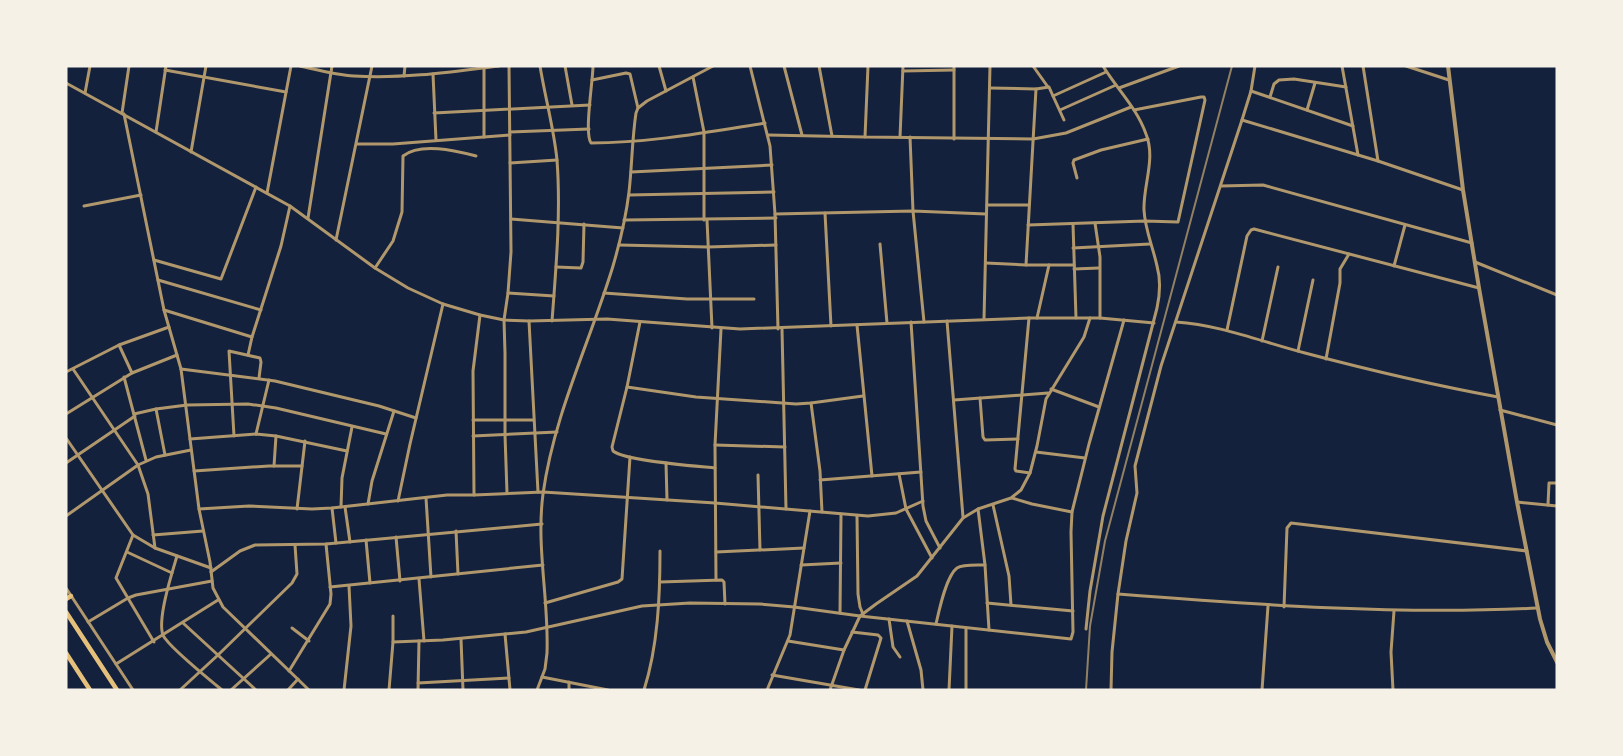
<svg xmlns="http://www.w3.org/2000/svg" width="1623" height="756" font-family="'Source Sans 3',sans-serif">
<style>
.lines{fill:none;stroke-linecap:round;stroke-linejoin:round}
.minor{stroke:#b1986c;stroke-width:3}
.tertiary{stroke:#b1986c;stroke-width:4}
.primary{stroke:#e5c07b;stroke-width:4.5}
.rail{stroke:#918062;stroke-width:2}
</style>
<rect width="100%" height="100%" fill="#14213d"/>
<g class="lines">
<g class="minor">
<path d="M300 66C318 70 336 75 354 76 402 79 451 72 499 66"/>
<path d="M540 66C545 97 554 129 557 160 561 213 556 268 552 321"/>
<polyline points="565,66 572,105"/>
<path d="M593 66C593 81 584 133 591 143 649 143 708 132 765 123"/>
<polyline points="659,66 666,91"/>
<polyline points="750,66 770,146 775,214 778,329"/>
<polyline points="784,66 802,135"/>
<polyline points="819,66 832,136"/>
<polyline points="868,66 865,137 1033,139 1066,133 1131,107"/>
<polyline points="954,66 954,139"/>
<polyline points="1033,66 1048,87"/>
<polyline points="1342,66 1358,155"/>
<polyline points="1363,66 1378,161"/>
<polyline points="1406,66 1449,80"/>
<polyline points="484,68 484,137"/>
<polyline points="165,70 286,92"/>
<polyline points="903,71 954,70"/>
<polyline points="433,74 436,140"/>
<polyline points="404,76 405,66"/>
<polyline points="693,77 704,132 704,220"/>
<polyline points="592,80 626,73 630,74 638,108"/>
<polyline points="66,83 290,206 375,268 408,288 443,304 480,315 504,320 529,321 607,319 740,329 1029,318 1100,318 1154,323"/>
<polyline points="990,88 1036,89 1049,87 1053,96 1106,72"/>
<polyline points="1119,88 1179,66"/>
<polyline points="1036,89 1026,265 1074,265"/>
<polyline points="1251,91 1353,126"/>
<polyline points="85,93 90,66"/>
<polyline points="1053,96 1064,120"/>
<polyline points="1270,97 1274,84 1279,80 1294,79 1346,87"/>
<polyline points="1060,110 1116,85"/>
<polyline points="1307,110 1315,83"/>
<polyline points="122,113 129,66"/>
<polyline points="434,113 590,105"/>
<polyline points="124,114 164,310 181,369 199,509 210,562 213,588 223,607 309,690"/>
<polyline points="1242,120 1378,161 1463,190"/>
<polyline points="156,132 166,66"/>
<polyline points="510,132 589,129"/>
<polyline points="768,135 865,137"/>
<polyline points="900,137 903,66"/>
<polyline points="910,137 913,211 924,322"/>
<polyline points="357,144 393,144 510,135"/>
<polyline points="191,152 206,66"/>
<polyline points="510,163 557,160"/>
<polyline points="631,172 772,165"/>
<polyline points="1077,178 1073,163 1074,160 1101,150 1148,139"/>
<polyline points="1221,186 1263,185 1472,243"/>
<polyline points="267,193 291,66"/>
<polyline points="629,195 774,192"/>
<polyline points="987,205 1029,205"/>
<polyline points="84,206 141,195"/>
<polyline points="825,213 831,326"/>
<polyline points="775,214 913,211 986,214"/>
<polyline points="308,218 332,66"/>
<polyline points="511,219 623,228"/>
<polyline points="624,220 776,218"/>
<polyline points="707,220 712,328"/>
<polyline points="1095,223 1100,257 1100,318"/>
<polyline points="1073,224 1076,318"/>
<polyline points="1028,225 1145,221 1178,222 1205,100 1204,97 1201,97 1134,110"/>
<polyline points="336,240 372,66"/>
<polyline points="880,244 887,323"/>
<polyline points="619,245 708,247 776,245"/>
<polyline points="1073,248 1150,244"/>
<polyline points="154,260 221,279 256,187"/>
<polyline points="1475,262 1557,295"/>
<polyline points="986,263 1026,265"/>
<polyline points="1394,266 1405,225"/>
<polyline points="556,267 581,268 583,262 584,224"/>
<path d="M375 268 393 241 402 212 403 156C421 142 456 151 476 156"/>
<polyline points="1074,269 1099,268"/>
<polyline points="158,280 261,310"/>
<polyline points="508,293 554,296"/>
<polyline points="604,293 687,299 754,299"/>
<polyline points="164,310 252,337"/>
<polyline points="480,315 473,371 474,495 543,492 715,503 868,516 896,513 923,501"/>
<polyline points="1029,318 1015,469 1016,471 1030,473"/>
<polyline points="1037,318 1049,265"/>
<polyline points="984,319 990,66"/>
<polyline points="529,321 538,492"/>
<polyline points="947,321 963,517"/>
<path d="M640 322 627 387 612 447 613 451C626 461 695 466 715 468"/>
<polyline points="911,322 923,506 926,521 940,548"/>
<path d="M1176 322C1221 325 1262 342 1305 353 1369 370 1433 385 1498 397"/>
<polyline points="857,325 872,476"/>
<polyline points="782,329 786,509"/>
<polyline points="1227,330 1247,236 1251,230 1254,229 1479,288"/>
<polyline points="1262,341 1278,267"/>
<polyline points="119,345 132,373"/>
<polyline points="1298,351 1313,280"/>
<polyline points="248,355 252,337 281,246 290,206"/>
<polyline points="1326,359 1340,283 1340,269 1349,254"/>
<polyline points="73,369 138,465 148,494 155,548"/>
<polyline points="181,369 275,381 379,406 416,418"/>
<polyline points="66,372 119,345 169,327"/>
<polyline points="124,377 146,460"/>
<polyline points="627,387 696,397 796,404 811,403 863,396"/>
<polyline points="1051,389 1099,407"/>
<polyline points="980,398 983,437 985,440 1018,439"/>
<polyline points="954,400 1048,393"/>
<polyline points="811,403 820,471 822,512"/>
<polyline points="156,409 165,455"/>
<polyline points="1500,410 1557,425"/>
<polyline points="66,414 132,373 177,355"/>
<polyline points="134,414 156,409 187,405 248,404 276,408 386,434"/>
<polyline points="473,420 533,420"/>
<polyline points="256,434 269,380"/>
<polyline points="234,436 229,351 260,358 261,362 259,378"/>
<polyline points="473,436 557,432"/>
<polyline points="66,438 133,535 155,548 211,568"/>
<polyline points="190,439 256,434 276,436 347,451"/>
<polyline points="715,445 785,447"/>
<polyline points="1036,452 1085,458"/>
<polyline points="66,463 135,416"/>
<polyline points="666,463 667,500"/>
<polyline points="274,466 276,436"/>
<polyline points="194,471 269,466 302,466"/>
<polyline points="899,474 906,509 932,558"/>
<polyline points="758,475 760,550"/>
<polyline points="820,480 921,472"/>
<polyline points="507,493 505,435 505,353 504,320 508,293 511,252 509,66"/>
<polyline points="426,498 431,577"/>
<polyline points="1012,498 1032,504 1072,512"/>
<polyline points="398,501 410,444 443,304"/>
<polyline points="1517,502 1557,506"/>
<polyline points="368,504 372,481 394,411"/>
<polyline points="993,505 1009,576 1011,605"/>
<polyline points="1548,505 1549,483 1557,483"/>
<polyline points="341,507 342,478 352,427"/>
<polyline points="345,507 350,542"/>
<polyline points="332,508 336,543"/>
<polyline points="199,509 249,506 312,509 332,508 447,495 474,495"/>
<polyline points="297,509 305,441"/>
<polyline points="978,509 985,565 989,630"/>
<polyline points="66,516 138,465 156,457 191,450"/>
<polyline points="857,516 858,594 860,607 863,614"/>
<polyline points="456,531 458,574"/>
<polyline points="133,535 116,578 154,642"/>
<polyline points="153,535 203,531"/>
<polyline points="396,537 400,581"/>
<polyline points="366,540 370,583"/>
<polyline points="127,552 172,573"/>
<polyline points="716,552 804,548"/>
<path d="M177 556C172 573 157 619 163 635 167 645 211 681 222 690"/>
<polyline points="801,565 841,563"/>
<polyline points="211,572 240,551 255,545 326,544 542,524"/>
<polyline points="419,579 424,641"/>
<polyline points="716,580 715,445 721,329"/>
<polyline points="660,582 722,580 724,582 725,604"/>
<polyline points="330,587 543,565"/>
<polyline points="66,588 133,690"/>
<path d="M1118 594C1258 605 1398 615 1538 608"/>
<polyline points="545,603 618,582 622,579 630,457"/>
<polyline points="987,603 1073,611"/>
<polyline points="1284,607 1287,528 1291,523 1527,551"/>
<polyline points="840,613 841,514"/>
<polyline points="889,619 893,647 900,657"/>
<polyline points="907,621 921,670 923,690"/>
<polyline points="88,622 128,598 136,595 212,581"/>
<polyline points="183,623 256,690"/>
<path d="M936 624C939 611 946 576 957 568 963 564 977 565 985 565"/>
<polyline points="292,628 309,641"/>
<path d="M1086 629 1090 591 1103 516 1157 308C1160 294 1161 280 1157 266 1153 247 1145 230 1144 210 1143 185 1156 159 1146 134 1137 108 1117 89 1103 66"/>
<polyline points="852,632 878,635 881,638 865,690"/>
<polyline points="505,634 510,690"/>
<polyline points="461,639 463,690"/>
<polyline points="788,641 844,650"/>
<polyline points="393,642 443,640 526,632 642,606 690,603 760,604 794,607 860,616 1071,639 1073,632 1071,532 1072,512 1089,444 1124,320"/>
<polyline points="116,664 218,600"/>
<polyline points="289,671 330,604 331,594 326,544"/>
<polyline points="772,675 859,690"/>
<polyline points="542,677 608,690"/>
<polyline points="418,683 509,678"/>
<polyline points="180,690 218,655 292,583 297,574 295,545"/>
<polyline points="231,690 271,654"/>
<polyline points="288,690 298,679"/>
<polyline points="344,690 351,626 349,586"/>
<polyline points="389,690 393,642 393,616"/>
<polyline points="418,690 419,641"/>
<path d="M537 690 545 669 547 653C549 600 536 547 543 494 554 414 590 342 613 266 620 242 626 217 629 192 632 166 632 139 636 113L638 108 647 101 713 66"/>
<polyline points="569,690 569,682"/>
<path d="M644 690C658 646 660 596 660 551"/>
<polyline points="767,690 790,635 810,511"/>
<polyline points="830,690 844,650 860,616 876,604 917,576 963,518 978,509 1011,498 1021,490 1030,473 1037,446 1046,399 1084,337 1090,318"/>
<polyline points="949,690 952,626"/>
<polyline points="966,690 966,628"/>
<polyline points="1111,690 1112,652 1118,594 1126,541 1137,493 1135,466 1161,366 1242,120 1251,91 1255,66"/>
<polyline points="1262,690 1268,606"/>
<polyline points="1393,690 1391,652 1394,611"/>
</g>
<polyline class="tertiary" points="1448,66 1463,190 1479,288 1517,502 1540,619 1547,642 1557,662"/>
<g class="primary">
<polyline points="66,599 71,596"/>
<polyline points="66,612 117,690"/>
<polyline points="66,653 90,690"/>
</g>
<polyline class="rail" points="1086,690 1090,626 1105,541 1232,66"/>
</g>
<rect width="1623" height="756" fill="none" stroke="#f6f1e7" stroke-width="135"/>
</svg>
